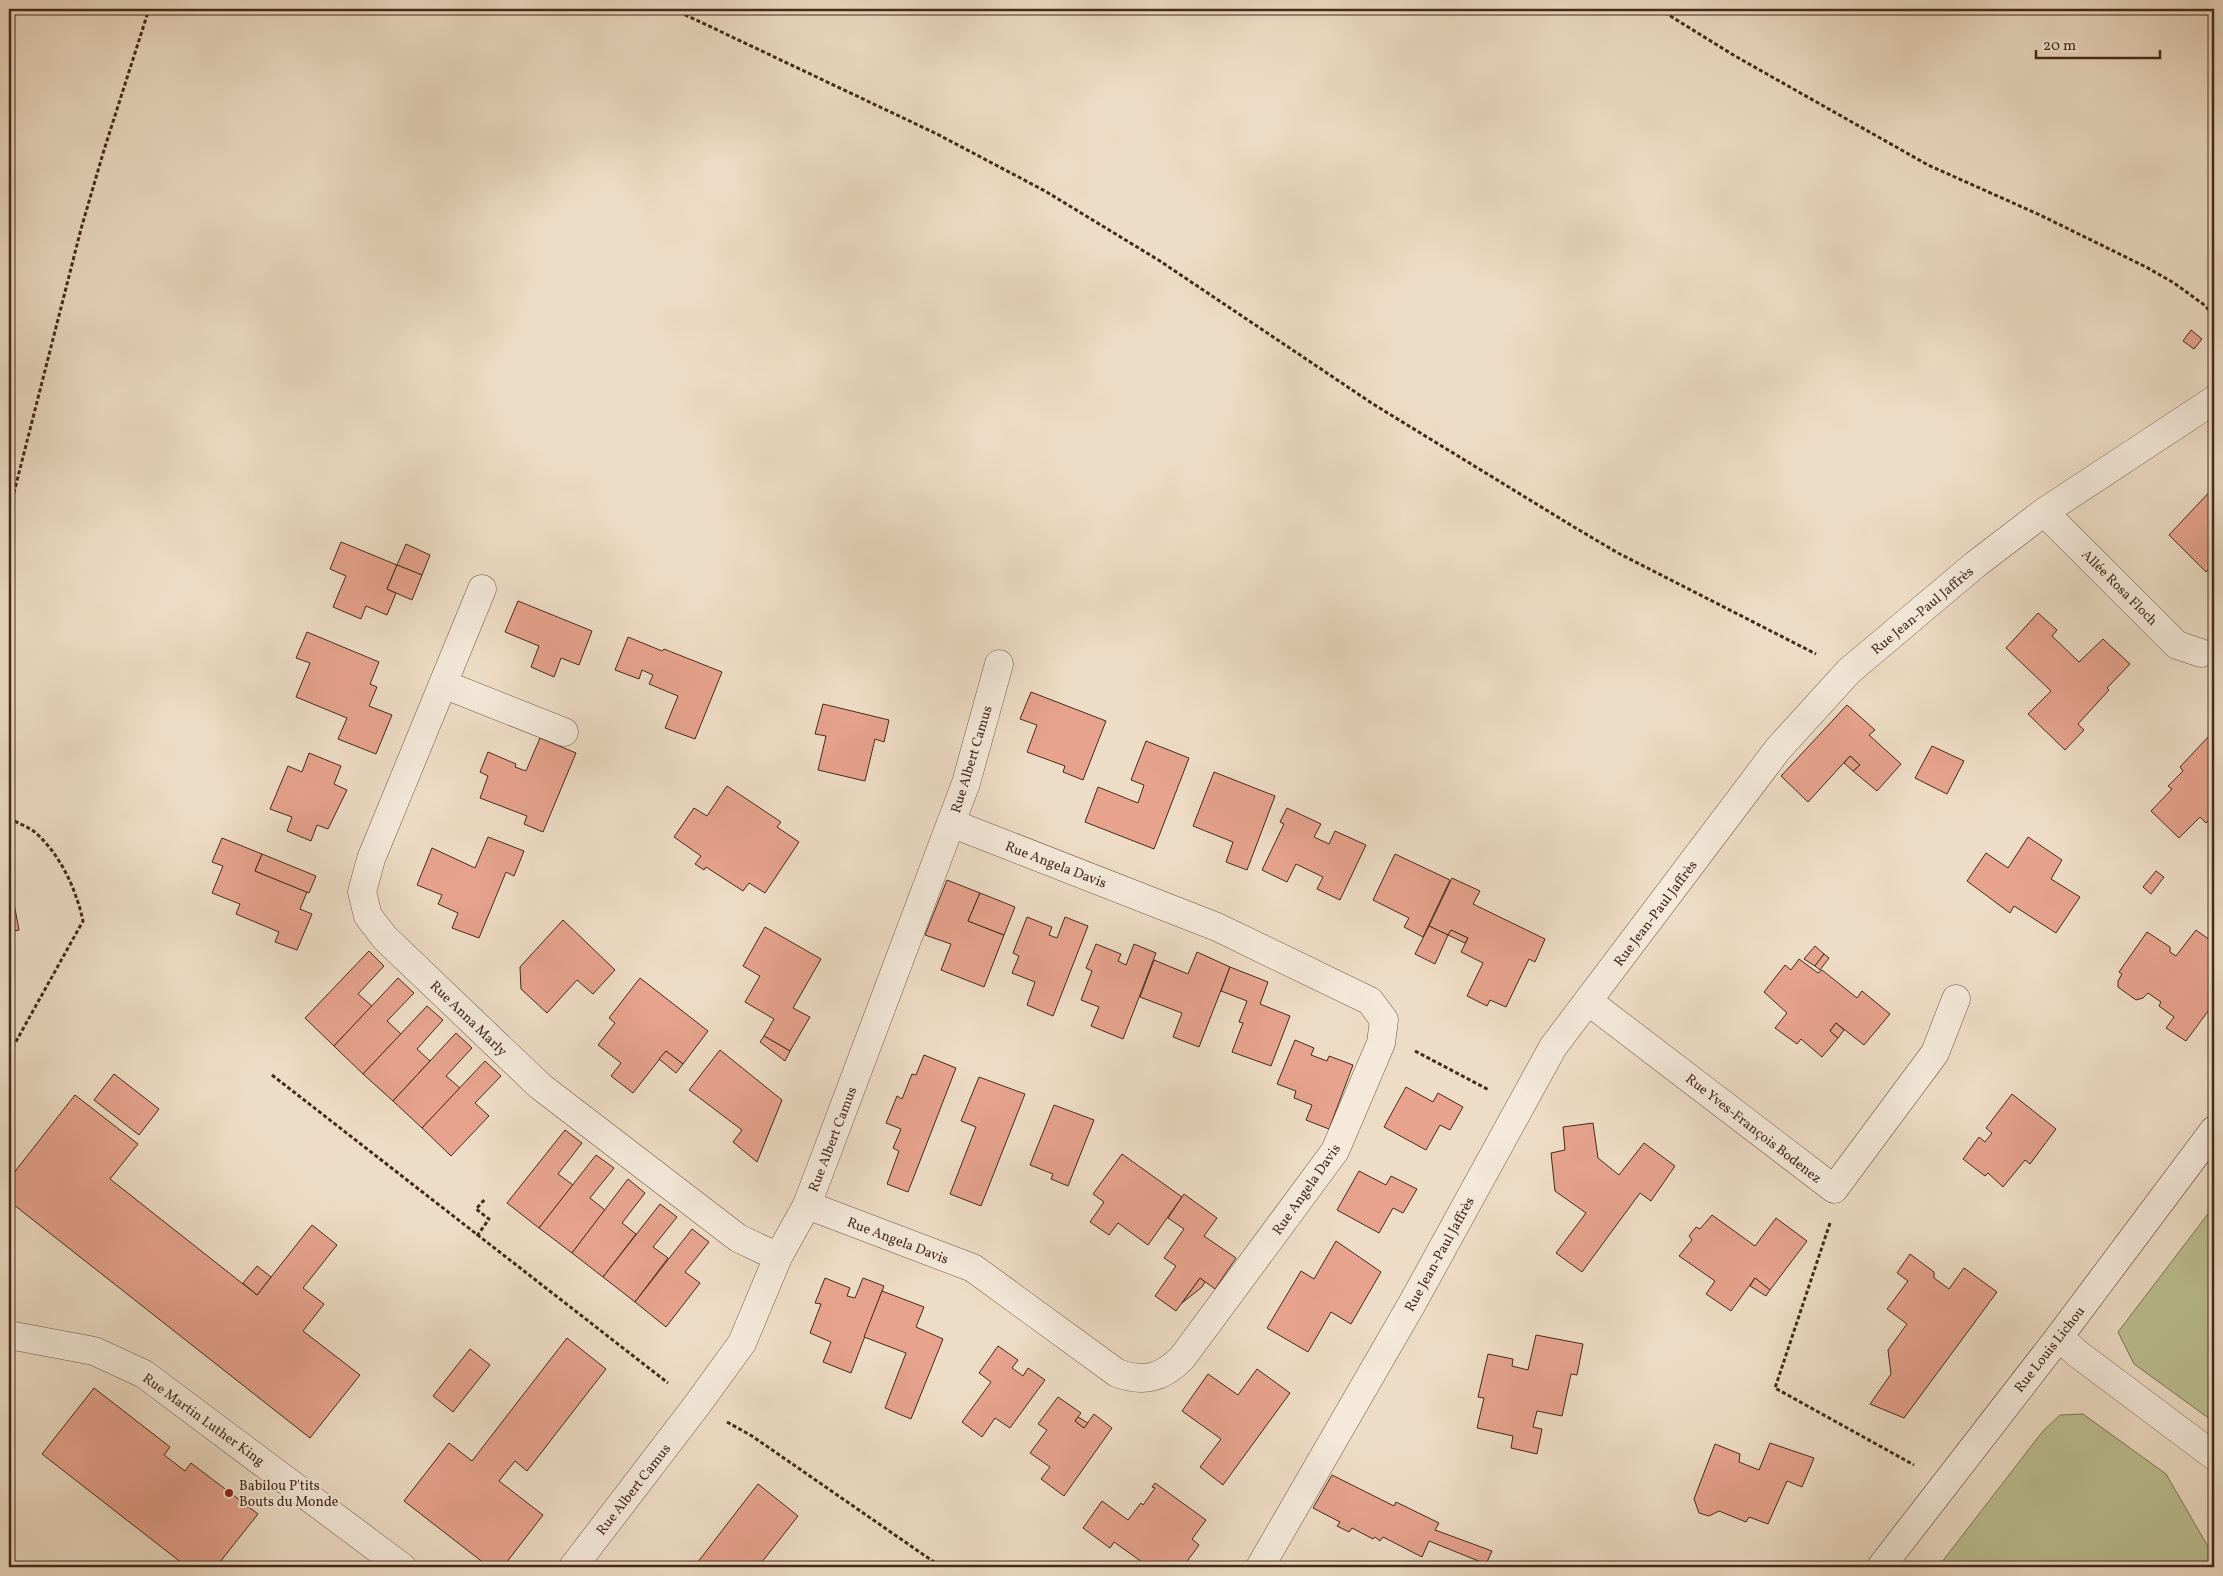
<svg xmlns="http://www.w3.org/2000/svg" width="2223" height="1576" font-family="Vollkorn,serif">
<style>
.green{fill:#bcc092;stroke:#807556}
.building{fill:#e7a38e;stroke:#452a1a}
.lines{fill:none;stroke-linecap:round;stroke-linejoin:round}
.minor-casing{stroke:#6f5745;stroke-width:29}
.secondary-casing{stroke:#452a1a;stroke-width:29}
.path{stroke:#452a1a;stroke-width:3;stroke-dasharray:4 2.5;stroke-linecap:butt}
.minor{stroke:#f4e9da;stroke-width:28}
.secondary{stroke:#f4e9da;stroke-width:28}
.poi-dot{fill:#8f2418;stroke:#f4e9da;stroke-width:2}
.labels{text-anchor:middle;stroke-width:4;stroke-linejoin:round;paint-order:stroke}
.street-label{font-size:14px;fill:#452a1a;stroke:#f4e9da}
.poi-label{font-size:14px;fill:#452a1a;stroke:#f4e9da;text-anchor:start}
</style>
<rect width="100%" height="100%" fill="#eeddc6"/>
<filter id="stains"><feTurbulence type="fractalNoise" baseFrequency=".004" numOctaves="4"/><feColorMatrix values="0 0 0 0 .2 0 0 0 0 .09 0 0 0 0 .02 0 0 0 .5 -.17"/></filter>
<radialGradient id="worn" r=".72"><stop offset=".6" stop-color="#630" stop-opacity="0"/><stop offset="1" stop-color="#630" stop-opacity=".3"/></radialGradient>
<g class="green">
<polygon points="2214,1206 2214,1422 2134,1364 2118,1332"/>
<polygon points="2083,1414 2166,1474 2214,1557 2214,1567 1938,1567 2043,1431 2060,1415"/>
</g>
<g class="building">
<polygon points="2191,330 2202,339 2194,349 2183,341"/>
<polygon points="2214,487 2214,563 2206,572 2169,535"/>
<polygon points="341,542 397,565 387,589 396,593 387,615 366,606 361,619 333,607 346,576 330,569"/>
<polygon points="406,544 430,555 422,575 397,565"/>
<polygon points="397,565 422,575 412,600 387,589"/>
<polygon points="518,601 592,631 579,665 561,658 554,677 531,667 539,646 505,632"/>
<polygon points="2038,613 2057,630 2052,636 2079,662 2103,639 2130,664 2107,688 2109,690 2078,724 2084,730 2065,750 2028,714 2051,691 2006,648"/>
<polygon points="307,632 379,662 370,684 377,687 369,706 392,715 376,754 338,739 347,718 296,697 310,663 296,658"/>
<polygon points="628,637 662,651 664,649 722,672 695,739 665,728 678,696 649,684 653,675 642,670 639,679 615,670"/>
<polygon points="1031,692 1106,721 1083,780 1063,772 1065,766 1027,752 1037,725 1020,719"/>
<polygon points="823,704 889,720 884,742 875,739 865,781 818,770 826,736 815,734"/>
<polygon points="1847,705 1875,730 1869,735 1901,764 1877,791 1853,771 1860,765 1850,756 1808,802 1781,776"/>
<polygon points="2209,736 2214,741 2214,814 2206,823 2200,817 2179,838 2151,811 2172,789 2168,786 2183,771 2180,767"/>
<polygon points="540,738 576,753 543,832 524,824 527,816 480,798 488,776 480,772 488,752 516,764 515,767 526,771"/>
<polygon points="1146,741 1189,758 1154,849 1085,822 1098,787 1138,803 1144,785 1131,780"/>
<polygon points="1932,746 1964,761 1947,794 1915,778"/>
<polygon points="309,753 341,766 334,784 347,790 328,829 317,825 311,841 287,831 292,817 270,809 288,766 302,772"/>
<polygon points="1850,756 1860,765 1853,771 1844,763"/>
<polygon points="1214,772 1275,796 1247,870 1226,862 1233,842 1193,826"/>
<polygon points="727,786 781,822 777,827 799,842 765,893 749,883 743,891 706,867 704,870 695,864 701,856 674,837 694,808 707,816"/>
<polygon points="1287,808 1321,824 1314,837 1329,844 1335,831 1366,845 1340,900 1317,889 1323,877 1296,864 1287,882 1262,870 1284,824 1280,822"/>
<polygon points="488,837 524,851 514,876 506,872 479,938 452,928 458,913 438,904 442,895 417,885 432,848 475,868"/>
<polygon points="2028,837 2062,860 2051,879 2080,897 2056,933 2014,906 2010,913 1967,881 1986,853 2008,868"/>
<polygon points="222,838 262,854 255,871 307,892 300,909 312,914 297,950 275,942 279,932 236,914 240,904 212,893 223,866 212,862"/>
<polygon points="262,854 316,876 309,893 255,871"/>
<polygon points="1395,854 1450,880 1423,937 1404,927 1409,918 1373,900"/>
<polygon points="2156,871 2164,877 2151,894 2143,887"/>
<polygon points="1452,878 1480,891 1473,904 1545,939 1535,962 1529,959 1506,1007 1490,1000 1487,1006 1467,996 1483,963 1461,952 1468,938 1451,930 1448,935 1429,926"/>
<polygon points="947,880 980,893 968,921 1004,935 984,987 941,970 951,944 925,935"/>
<polygon points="9,893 12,893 19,930 9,932"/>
<polygon points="980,893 1015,907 1004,935 968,921"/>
<polygon points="1027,917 1052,927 1049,935 1057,938 1065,917 1088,926 1053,1016 1027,1005 1035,982 1012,973 1019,956 1013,953"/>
<polygon points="563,920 615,970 593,994 577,980 547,1013 521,989 520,967"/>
<polygon points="1429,926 1448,935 1435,964 1415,954"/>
<polygon points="765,927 821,959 793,1008 810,1017 790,1051 764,1036 774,1019 745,1002 760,976 743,966"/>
<polygon points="1451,930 1468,938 1465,943 1448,935"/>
<polygon points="2196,930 2214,943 2214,1003 2186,1041 2166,1028 2174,1017 2159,1006 2161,1002 2148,993 2143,998 2136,1000 2118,987 2118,981 2122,974 2119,972 2147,932 2170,947 2170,952 2176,956"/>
<polygon points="1096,944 1121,954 1118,961 1126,965 1134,944 1156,953 1123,1039 1091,1026 1099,1007 1081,1000 1092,971 1086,968"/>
<polygon points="1815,946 1824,954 1815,966 1804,959"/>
<polygon points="369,951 384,966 358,994 372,1006 334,1046 305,1018"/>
<polygon points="1197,952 1230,967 1199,1047 1173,1037 1182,1013 1140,997 1154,960 1188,974"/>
<polygon points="1824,954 1829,958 1820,970 1815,966"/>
<polygon points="1799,959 1818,973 1822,970 1857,998 1862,991 1890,1014 1864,1045 1836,1023 1830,1031 1838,1038 1822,1057 1801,1039 1797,1044 1775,1028 1787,1013 1764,992 1785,965 1791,970"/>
<polygon points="1230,967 1268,982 1260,1004 1290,1016 1271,1066 1232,1052 1243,1023 1239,1022 1247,1001 1221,991"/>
<polygon points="398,978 414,993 387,1021 401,1034 363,1074 334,1046"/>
<polygon points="640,978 708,1031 683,1064 666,1051 633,1093 611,1076 621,1063 598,1045 615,1023 609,1018"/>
<polygon points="427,1006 443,1020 417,1049 430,1061 393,1101 363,1074"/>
<polygon points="1836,1023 1844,1030 1838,1038 1830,1031"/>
<polygon points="456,1033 472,1048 446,1076 460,1088 422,1128 393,1101"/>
<polygon points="764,1036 790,1051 785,1061 760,1042"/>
<polygon points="1295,1040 1314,1048 1311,1055 1327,1061 1329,1056 1353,1065 1329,1129 1306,1120 1312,1105 1294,1098 1296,1091 1277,1084"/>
<polygon points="720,1050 782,1100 757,1162 733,1142 742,1130 689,1090"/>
<polygon points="666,1051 683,1064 676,1073 659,1059"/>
<polygon points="924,1055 956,1068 908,1192 887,1184 899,1151 893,1148 901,1129 886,1123 897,1096 902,1099 912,1074 916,1075"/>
<polygon points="485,1061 501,1076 475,1103 489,1116 451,1156 422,1128"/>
<polygon points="114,1074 159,1109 139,1135 94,1100"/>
<polygon points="979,1077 1025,1094 981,1206 950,1194 976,1127 961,1121"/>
<polygon points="1406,1087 1433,1102 1438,1093 1463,1107 1450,1130 1440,1125 1426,1150 1384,1127"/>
<polygon points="2012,1094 2056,1129 2030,1164 2025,1160 2003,1187 1988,1173 1985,1176 1963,1159 1979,1137 1985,1142 1992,1133 1986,1128"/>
<polygon points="75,1095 138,1144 110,1179 257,1295 312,1225 337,1245 303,1288 324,1304 303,1331 360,1375 310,1438 9,1201 9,1179"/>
<polygon points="1054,1105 1094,1120 1068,1186 1051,1179 1053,1174 1030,1165"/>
<polygon points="1593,1123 1598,1158 1619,1175 1644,1143 1675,1166 1651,1201 1640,1193 1582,1272 1556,1253 1586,1213 1555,1191 1551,1153 1565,1150 1563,1127"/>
<polygon points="565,1130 582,1143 558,1174 573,1185 539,1228 507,1203"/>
<polygon points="1122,1154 1182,1197 1148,1245 1118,1223 1109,1235 1090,1222 1104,1202 1093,1194"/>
<polygon points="596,1155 614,1168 590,1198 605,1210 572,1253 539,1228"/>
<polygon points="1359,1171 1386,1185 1391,1176 1417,1189 1403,1213 1393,1208 1379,1233 1337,1210"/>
<polygon points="628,1179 645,1193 622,1223 636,1234 603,1277 572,1253"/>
<polygon points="1184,1194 1217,1218 1204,1236 1236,1258 1215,1289 1200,1278 1176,1311 1155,1296 1176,1266 1164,1258 1184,1229 1168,1218"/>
<polygon points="660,1204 677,1217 653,1247 668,1258 635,1302 603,1277"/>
<polygon points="1712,1215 1755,1246 1776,1218 1807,1241 1770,1290 1755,1278 1731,1311 1706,1294 1715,1281 1679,1256 1692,1240 1689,1236 1696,1227 1700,1229"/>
<polygon points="692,1229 709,1242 685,1272 700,1283 666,1327 635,1302"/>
<polygon points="1336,1241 1381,1272 1351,1324 1331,1312 1308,1352 1267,1328 1301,1271 1314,1279"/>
<polygon points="1910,1254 1934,1272 1934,1278 1949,1289 1964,1268 1997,1292 1904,1418 1870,1404 1891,1374 1888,1350 1907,1324 1887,1309 1908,1281 1897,1273"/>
<polygon points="257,1266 271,1277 257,1295 243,1283"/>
<polygon points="825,1278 850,1288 847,1296 855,1298 863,1278 884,1286 851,1373 823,1362 831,1342 810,1333 821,1304 815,1303"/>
<polygon points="1200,1278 1205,1282 1202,1287 1182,1303"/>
<polygon points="1755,1278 1770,1290 1766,1296 1750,1286"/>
<polygon points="882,1291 924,1307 916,1327 943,1339 911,1419 885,1408 906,1353 864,1337"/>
<polygon points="1536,1335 1583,1344 1577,1375 1571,1374 1562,1416 1537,1411 1533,1427 1542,1429 1537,1454 1511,1448 1513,1436 1477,1428 1484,1398 1478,1397 1488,1354 1513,1359 1512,1366 1528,1370"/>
<polygon points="567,1338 606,1369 527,1471 515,1461 499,1481 543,1515 503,1567 489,1567 404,1501 449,1443 472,1461"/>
<polygon points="998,1346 1018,1360 1012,1368 1023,1376 1028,1368 1045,1380 1010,1428 995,1418 982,1437 962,1422 991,1382 979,1373"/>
<polygon points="470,1349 490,1365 453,1412 433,1396"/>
<polygon points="1257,1369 1290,1393 1223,1485 1200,1467 1221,1439 1182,1411 1208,1374 1238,1395"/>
<polygon points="94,1388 170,1447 164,1455 185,1471 191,1463 258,1514 216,1567 187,1567 42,1454"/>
<polygon points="1058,1397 1081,1413 1075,1421 1084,1428 1094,1414 1112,1428 1064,1496 1041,1479 1050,1467 1030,1453 1047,1430 1038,1424"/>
<polygon points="1078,1417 1088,1423 1084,1428 1075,1421"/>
<polygon points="1770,1443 1814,1458 1802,1487 1787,1481 1768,1524 1749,1517 1746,1522 1719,1511 1709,1516 1699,1513 1694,1499 1715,1444 1740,1454 1739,1462 1759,1470"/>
<polygon points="1332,1475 1394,1506 1396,1502 1439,1523 1435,1530 1492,1551 1486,1564 1429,1541 1422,1557 1383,1537 1380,1541 1375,1537 1373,1539 1352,1528 1349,1532 1337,1526 1340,1522 1313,1508"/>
<polygon points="1155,1483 1206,1520 1192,1539 1199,1545 1183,1567 1149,1567 1114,1542 1110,1548 1083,1528 1102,1501 1128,1520 1141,1503 1143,1505 1155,1488 1152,1487"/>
<polygon points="758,1484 798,1516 758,1567 694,1567"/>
</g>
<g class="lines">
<g class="minor-casing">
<g id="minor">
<polyline points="2044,512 2177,645 2201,653"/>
<polyline points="482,589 371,859 362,892 368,916 385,938 540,1086 738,1238 778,1257"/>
<polyline points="443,684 564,732"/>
<polyline points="1588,1001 1834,1189 1935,1053 1956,999"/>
<path d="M807 1205 973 1268 1117 1373C1144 1383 1162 1378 1182 1358L1335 1151 1381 1043 1384 1020 1370 1001 1217 927 951 823"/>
<polyline points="9,1335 94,1351 144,1374 402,1567"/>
<polyline points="2059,1337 2078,1354 2214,1456"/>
<polyline points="573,1567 697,1405 742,1343 778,1257 807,1205 966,783 999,664"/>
<polyline points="1260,1567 1413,1302 1553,1047 1778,749 1849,671 1976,564 2044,512 2214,400"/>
</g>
</g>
<g class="secondary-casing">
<polyline id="secondary" points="1881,1567 2059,1337 2214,1130"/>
</g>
<g class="path">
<polyline points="673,9 937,134 1045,191 1160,261 1373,404 1574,527 1618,553 1816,654"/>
<polyline points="1659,9 1735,56 1928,165 2040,215 2146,267 2174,283 2203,304 2214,315"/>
<polyline points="9,512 81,229 104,150 149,9"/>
<path d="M9 818C17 823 29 827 36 833 61 856 76 889 83 921L9 1054"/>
<polyline points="1415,1051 1489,1090"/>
<polyline points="272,1075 668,1383"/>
<polyline points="1830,1223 1775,1388 1914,1465"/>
<polyline points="477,1236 489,1219 476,1209 486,1198"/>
<polyline points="727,1422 752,1436 934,1562"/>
</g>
<use href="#minor" class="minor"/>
<use href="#secondary" class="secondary"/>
</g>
<circle class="poi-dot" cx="229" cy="1493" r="5"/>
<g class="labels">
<g class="street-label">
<text transform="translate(2120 587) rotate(45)" y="5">Allée Rosa Floch</text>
<text transform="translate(1922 610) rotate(-40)" y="5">Rue Jean-Paul Jaffrès</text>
<text transform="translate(971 759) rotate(-73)" y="5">Rue Albert Camus</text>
<text transform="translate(1056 864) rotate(21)" y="5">Rue Angela Davis</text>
<text transform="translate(1655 913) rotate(-53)" y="5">Rue Jean-Paul Jaffrès</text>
<text transform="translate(469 1018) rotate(44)" y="5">Rue Anna Marly</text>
<text transform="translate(1754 1128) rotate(38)" y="5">Rue Yves-François Bodenez</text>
<text transform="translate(832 1139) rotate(-69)" y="5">Rue Albert Camus</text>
<text transform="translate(1306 1189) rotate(-55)" y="5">Rue Angela Davis</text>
<text transform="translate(898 1240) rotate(21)" y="5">Rue Angela Davis</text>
<text transform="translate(1439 1254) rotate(-61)" y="5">Rue Jean-Paul Jaffrès</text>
<text transform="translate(2049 1349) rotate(-52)" y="5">Rue Louis Lichou</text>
<text transform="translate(204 1419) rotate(36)" y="5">Rue Martin Luther King</text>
<text transform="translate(633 1489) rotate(-52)" y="5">Rue Albert Camus</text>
</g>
<g class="poi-label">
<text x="239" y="1490">Babilou P'tits<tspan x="239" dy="16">Bouts du Monde</tspan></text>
</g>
</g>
<rect width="2223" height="1576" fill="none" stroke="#eeddc6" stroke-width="30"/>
<rect x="10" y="10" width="2203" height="1556" fill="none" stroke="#452a1a" stroke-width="2.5"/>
<rect x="15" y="15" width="2193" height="1546" fill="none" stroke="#452a1a"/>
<path d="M2036 50v8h124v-8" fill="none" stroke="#452a1a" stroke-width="2.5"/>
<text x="2043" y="50" font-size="15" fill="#452a1a" stroke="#f4e9da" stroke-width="4" paint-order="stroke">20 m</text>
<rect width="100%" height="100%" filter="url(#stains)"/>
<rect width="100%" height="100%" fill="url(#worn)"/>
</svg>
